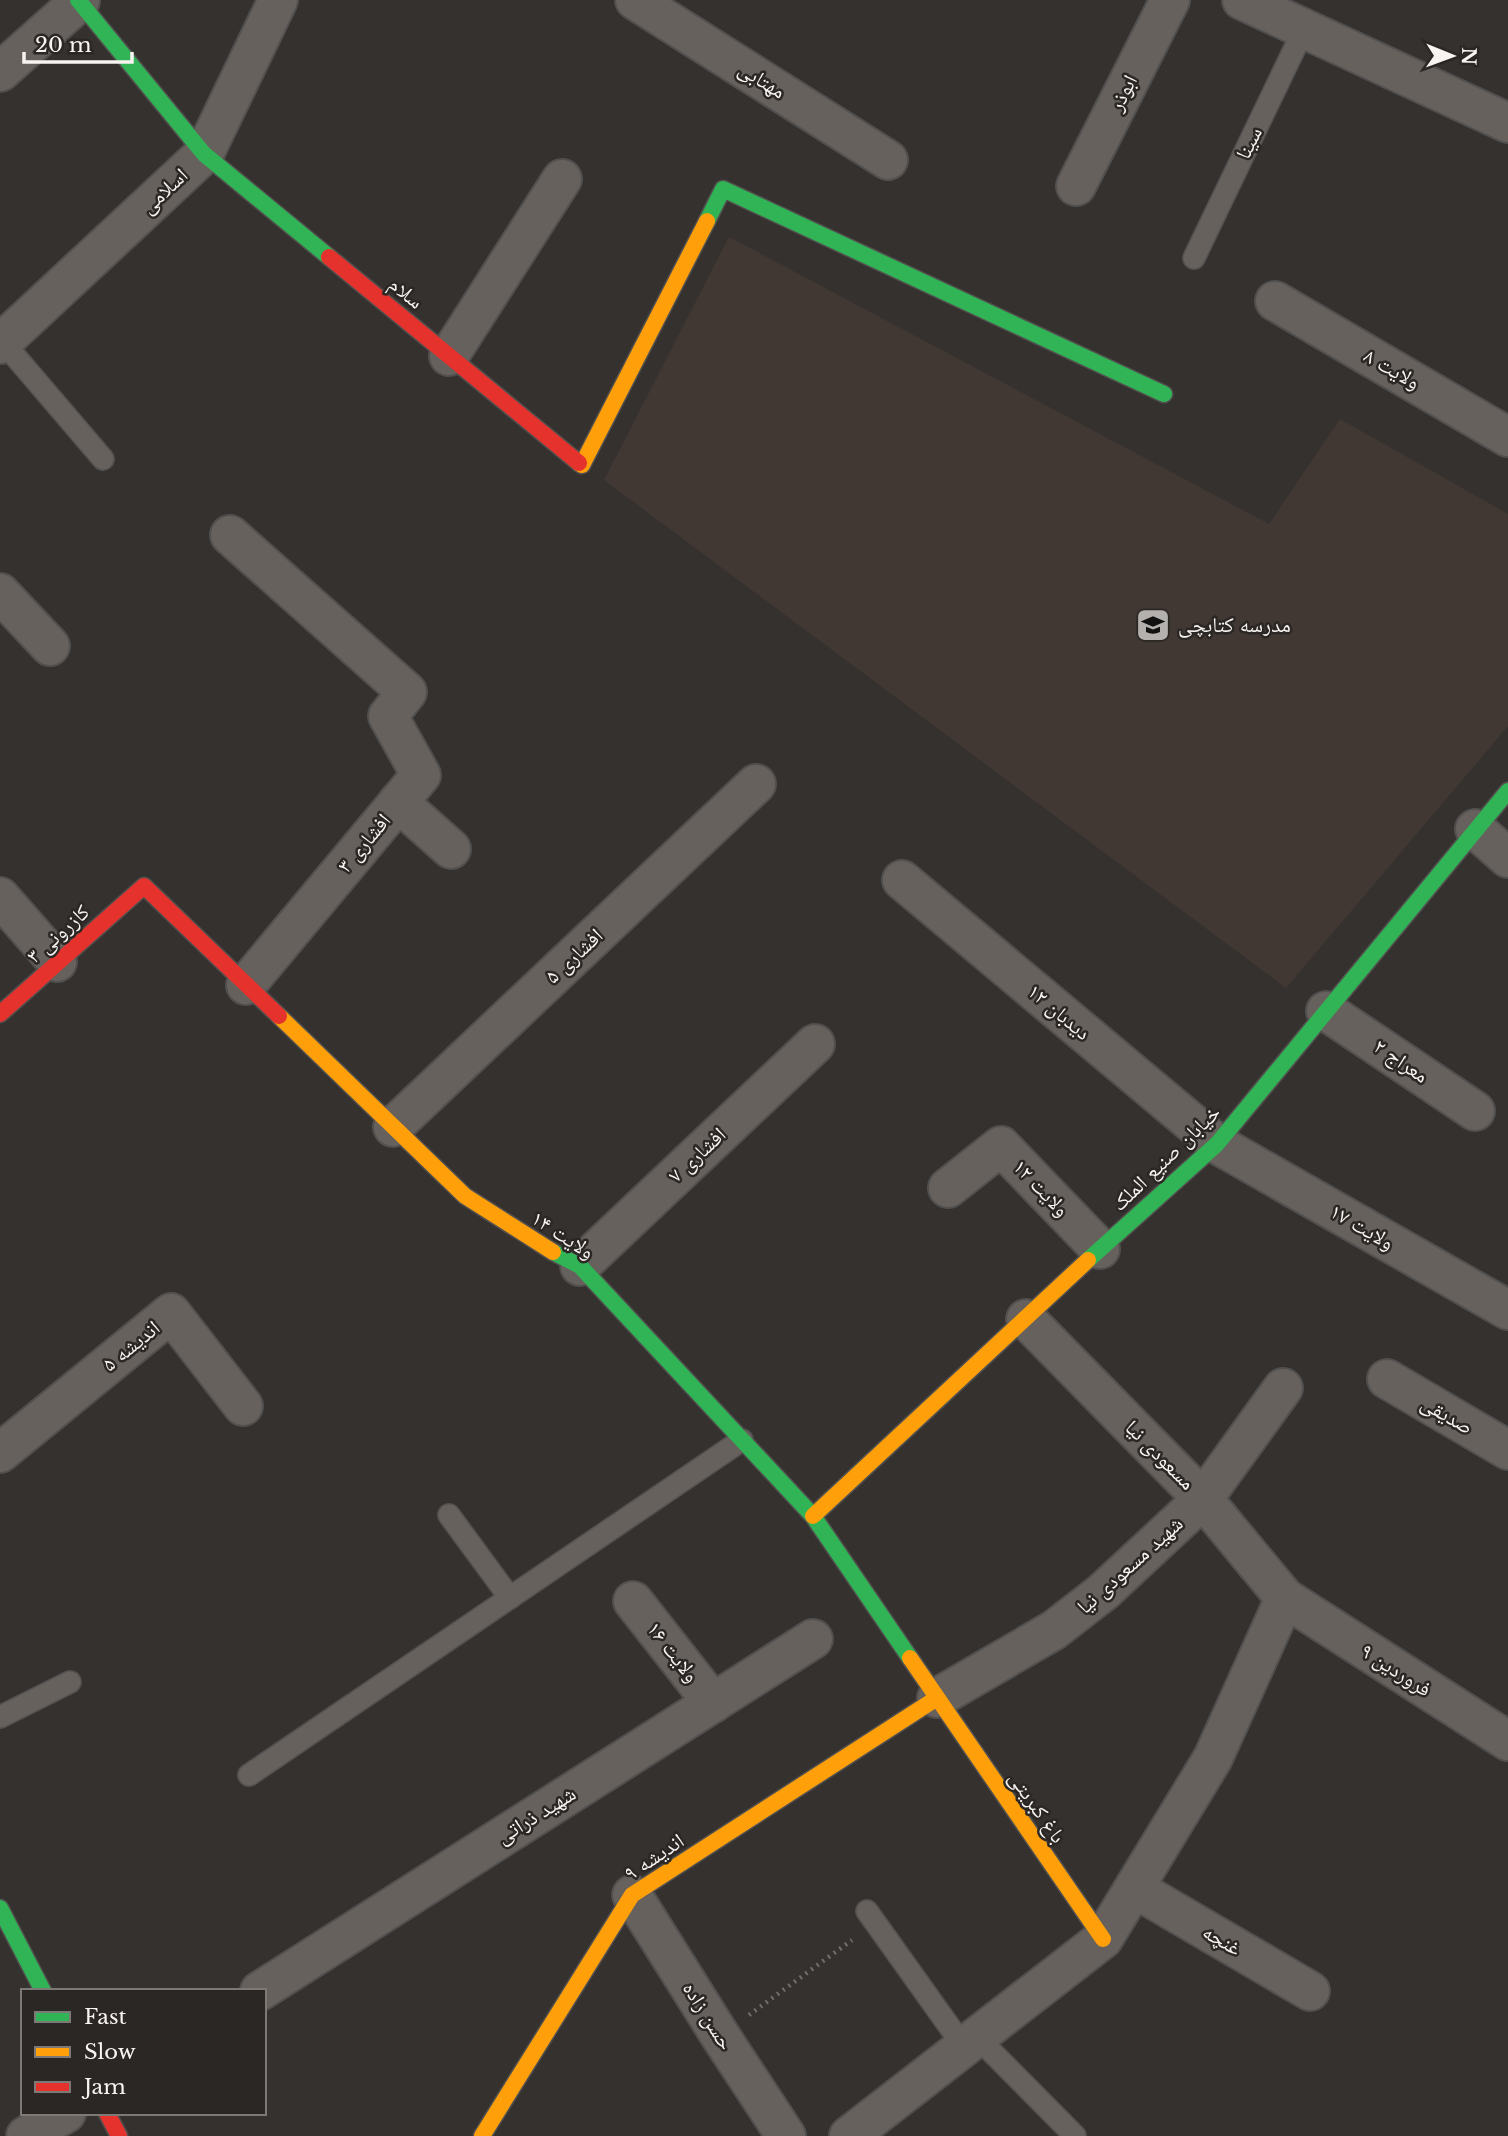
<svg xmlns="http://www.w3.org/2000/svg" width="1508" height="2136" font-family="'Libre Baskerville','Noto Naskh Arabic',serif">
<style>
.built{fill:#423833}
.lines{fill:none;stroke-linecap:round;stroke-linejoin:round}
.lane-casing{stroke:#52504f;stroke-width:24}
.street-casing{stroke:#52504f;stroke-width:42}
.fast-casing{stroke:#52504f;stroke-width:19}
.slow-casing{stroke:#52504f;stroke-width:19}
.jam-casing{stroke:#52504f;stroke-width:19}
.path{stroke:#736e6c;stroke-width:4.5;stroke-dasharray:2 5;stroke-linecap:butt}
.lane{stroke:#67615d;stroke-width:21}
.street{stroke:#67615d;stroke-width:38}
.fast{stroke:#30b455;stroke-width:16}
.slow{stroke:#ff9f0a;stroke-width:16}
.jam{stroke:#e5322d;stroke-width:16}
.labels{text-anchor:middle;stroke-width:5;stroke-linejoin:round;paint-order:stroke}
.street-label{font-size:21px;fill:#f7f4f2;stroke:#2b2724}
.poi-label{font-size:21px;fill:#f7f4f2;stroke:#2b2724;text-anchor:start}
</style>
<rect width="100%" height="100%" fill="#34312f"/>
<polygon class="built" points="729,237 1269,524 1340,419 1508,514 1508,726 1286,988 604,480"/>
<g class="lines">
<g class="lane-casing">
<g id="lane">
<polyline points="1194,258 1304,29"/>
<polyline points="3,342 103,459"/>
<polyline points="449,1515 510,1598"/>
<polyline points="0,1717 70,1682"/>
<polyline points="249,1775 742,1440"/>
<polyline points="867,1911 964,2047"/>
<polyline points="977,2037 1075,2136"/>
</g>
</g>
<g class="street-casing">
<g id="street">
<polyline points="635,0 888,160"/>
<polyline points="1242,0 1508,123"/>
<polyline points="0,72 80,1"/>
<polyline points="1076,186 1170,0"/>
<polyline points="1275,301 1508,437"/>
<polyline points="0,344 204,154 278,0"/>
<polyline points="449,356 562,179"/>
<polyline points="230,535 407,692 388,716 421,775 246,985"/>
<polyline points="0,593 50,646"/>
<polyline points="398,802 451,849"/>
<polyline points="1475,829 1508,858"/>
<polyline points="902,880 1217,1144 1508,1310"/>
<polyline points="0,897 57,962"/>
<polyline points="1326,1011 1475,1111"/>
<polyline points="393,1127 756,784"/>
<polyline points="948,1188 1001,1146 1100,1249"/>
<polyline points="580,1266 815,1044"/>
<polyline points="1026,1319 1203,1499 1285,1598 1508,1741"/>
<polyline points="1387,1379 1508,1450"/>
<polyline points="0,1453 171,1313 243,1406"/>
<polyline points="633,1601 713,1703"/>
<polyline points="937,1698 1054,1630 1103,1592 1203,1499 1283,1388"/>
<polyline points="1134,1888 1310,1991"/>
<polyline points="632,1895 721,2037 786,2136"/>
<polyline points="260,1991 813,1639"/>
<polyline points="26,2136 66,2113"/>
<polyline points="849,2136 1103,1939 1213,1758 1285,1598"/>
</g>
</g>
<g class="fast-casing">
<g id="fast">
<polyline points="78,0 204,154 329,257"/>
<polyline points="707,221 723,189 1164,394"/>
<polyline points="553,1252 580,1266 813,1516 910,1658"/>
<polyline points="1088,1260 1217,1144 1508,791"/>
<polyline points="0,1908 43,1991"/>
</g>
</g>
<g class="slow-casing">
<g id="slow">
<polyline points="579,463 582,465 707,221"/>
<polyline points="279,1016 465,1196 553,1252"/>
<polyline points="813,1516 1088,1260"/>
<polyline points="910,1658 1103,1939"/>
<polyline points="482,2136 632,1895 937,1698"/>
</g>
</g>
<g class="jam-casing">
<g id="jam">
<polyline points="329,257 579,463"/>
<polyline points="0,1014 144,886 279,1016"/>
<polyline points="107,2113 119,2136"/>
</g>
</g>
<polyline class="path" points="749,2015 852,1940"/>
<use href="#lane" class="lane"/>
<use href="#street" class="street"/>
<use href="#fast" class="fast"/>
<use href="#slow" class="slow"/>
<use href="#jam" class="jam"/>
</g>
<defs>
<g id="school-square" transform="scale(1.75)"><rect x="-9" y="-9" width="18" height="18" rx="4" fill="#b3b0ae" stroke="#2b2724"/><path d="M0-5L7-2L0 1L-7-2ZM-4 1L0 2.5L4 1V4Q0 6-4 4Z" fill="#111"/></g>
</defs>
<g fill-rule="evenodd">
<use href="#school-square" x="1153" y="625"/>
</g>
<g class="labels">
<g class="street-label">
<text transform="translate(762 80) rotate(32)" y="7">مهتابی</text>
<text transform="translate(1123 93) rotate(-63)" y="7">ابوذر</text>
<text transform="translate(1249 143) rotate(-64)" y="7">سینا</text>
<text transform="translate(164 191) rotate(-43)" y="7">اسلامی</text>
<text transform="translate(406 293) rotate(39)" y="7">سلام</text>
<text transform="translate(1392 369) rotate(30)" y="7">ولایت ۸</text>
<text transform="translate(364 843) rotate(-50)" y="7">افشاری ۳</text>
<text transform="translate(58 934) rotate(-42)" y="7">کازرونی ۳</text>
<text transform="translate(574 956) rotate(-43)" y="7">افشاری ۵</text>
<text transform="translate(1059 1012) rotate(40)" y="7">دیدبان ۱۲</text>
<text transform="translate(1401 1061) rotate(34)" y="7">معراج ۲</text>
<text transform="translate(697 1155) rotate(-43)" y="7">افشاری ۷</text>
<text transform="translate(1166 1158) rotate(-44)" y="7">خیابان صنیع الملک</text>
<text transform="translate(1041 1188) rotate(46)" y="7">ولایت ۱۲</text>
<text transform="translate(1362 1227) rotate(30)" y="7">ولایت ۱۷</text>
<text transform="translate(563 1235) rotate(33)" y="7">ولایت ۱۴</text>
<text transform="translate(131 1346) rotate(-39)" y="7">اندیشه ۵</text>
<text transform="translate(1447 1415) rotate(30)" y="7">صدیقی</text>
<text transform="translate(1160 1455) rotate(45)" y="7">مسعودی نیا</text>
<text transform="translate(1130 1565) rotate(-42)" y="7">شهید مسعودی نیا</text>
<text transform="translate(673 1652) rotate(52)" y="7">ولایت ۱۶</text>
<text transform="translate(1396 1670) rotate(33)" y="7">فروردین ۹</text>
<text transform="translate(1037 1807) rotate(55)" y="7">باغ کبریتی</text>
<text transform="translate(536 1815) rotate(-32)" y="7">شهید ذراتی</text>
<text transform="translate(654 1857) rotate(-34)" y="7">اندیشه ۹</text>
<text transform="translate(1222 1940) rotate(30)" y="7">غنچه</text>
<text transform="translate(708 2016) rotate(58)" y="7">حسن زاده</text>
</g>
<g class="poi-label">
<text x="1178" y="632">مدرسه کتابچی</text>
</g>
</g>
<rect x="21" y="1989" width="245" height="126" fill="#2b2724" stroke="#7d7976" stroke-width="2"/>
<rect x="35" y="2012" width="35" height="10" fill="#30b455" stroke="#7d7976" stroke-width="2"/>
<text x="84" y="2024" font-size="21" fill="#f7f4f2">Fast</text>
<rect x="35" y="2047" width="35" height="10" fill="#ff9f0a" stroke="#7d7976" stroke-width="2"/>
<text x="84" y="2059" font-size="21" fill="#f7f4f2">Slow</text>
<rect x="35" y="2082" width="35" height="10" fill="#e5322d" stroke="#7d7976" stroke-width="2"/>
<text x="84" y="2094" font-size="21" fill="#f7f4f2">Jam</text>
<g transform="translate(1452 56) rotate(91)" stroke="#2b2724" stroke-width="5" paint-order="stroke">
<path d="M0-5L12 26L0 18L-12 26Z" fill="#f7f4f2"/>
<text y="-10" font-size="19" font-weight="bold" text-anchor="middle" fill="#f7f4f2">N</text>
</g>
<path d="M24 52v10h108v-10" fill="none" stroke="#f7f4f2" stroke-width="3.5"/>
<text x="35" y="52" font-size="21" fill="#f7f4f2" stroke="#2b2724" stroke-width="5" paint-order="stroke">20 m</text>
</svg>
